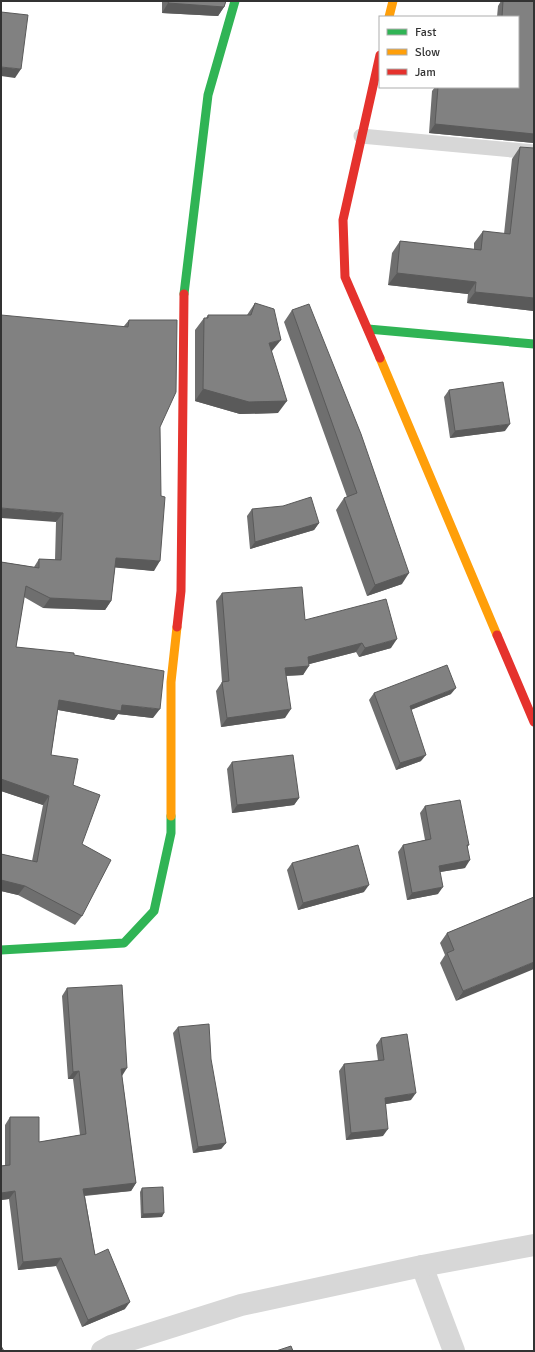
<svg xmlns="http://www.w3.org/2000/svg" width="535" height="1352" font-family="Signika,sans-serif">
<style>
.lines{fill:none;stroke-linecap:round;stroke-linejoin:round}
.lane{stroke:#d7d7d7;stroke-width:15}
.street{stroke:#d7d7d7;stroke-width:22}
.fast{stroke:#30b455;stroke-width:9}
.slow{stroke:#ff9f0a;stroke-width:9}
.jam{stroke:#e5322d;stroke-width:9}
.wall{fill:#6f6f6f}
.shaded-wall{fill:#5a5a5a}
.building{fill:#818181;stroke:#5a5a5a}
</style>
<rect width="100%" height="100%" fill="#fff"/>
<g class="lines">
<polyline class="lane" points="361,136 534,152"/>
<g class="street">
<polyline points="422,1266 454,1351"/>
<polyline points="102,1351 111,1346 241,1305 422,1266 534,1245"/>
</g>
<g class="fast">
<polyline points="184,294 208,95 235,1"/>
<polyline points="368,329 534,344"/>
<polyline points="1,950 124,943 154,911 171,833 171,816"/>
</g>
<g class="slow">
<polyline points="389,17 393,1"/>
<polyline points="380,358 497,635"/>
<polyline points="171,816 171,682 177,627"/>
</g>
<g class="jam">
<polyline points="380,55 343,220 345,277 380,358"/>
<polyline points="177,627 181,591 184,294"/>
<polyline points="497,635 534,722"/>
</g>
</g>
<g class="wall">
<polygon points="162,1 226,1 224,7 218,16 162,13"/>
<polygon points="501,1 534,1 534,143 429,133 432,91 435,87 518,87 518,17 497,17 498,6"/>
<polygon points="520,147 534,311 467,303 468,294 388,285 392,253 400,241 474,250 474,243 483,231 504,234 512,159"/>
<polygon points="255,303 272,351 272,352 278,413 240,414 195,401 195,330 204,318 206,318 208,315 247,315"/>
<polygon points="292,310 402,584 367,596 336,510 344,498 347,497 284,322"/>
<polygon points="129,320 160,427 154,571 115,567 111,601 105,610 43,608 24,597 16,647 74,655 153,718 118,714 114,720 58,710 51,755 73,785 82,844 82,916 75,925 18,895 1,891 1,854 32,861 43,805 1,791 1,562 34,567 39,559 55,560 56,522 124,326"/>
<polygon points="449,390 505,431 450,438 444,397"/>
<polygon points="252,509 319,523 314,530 250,549 247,516"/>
<polygon points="222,593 305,620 391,648 359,657 356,652 309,664 303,675 286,676 285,718 221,727 216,691 222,682 216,601"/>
<polygon points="374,693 451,694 411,710 421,761 396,770 369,700"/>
<polygon points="232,762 299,798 294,805 232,813 227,769"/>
<polygon points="425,806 469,845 468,846 465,868 440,872 438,894 407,900 398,852 403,845 425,840 420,813"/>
<polygon points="292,863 364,892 298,910 287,870"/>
<polygon points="534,897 456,1001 440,963 445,955 440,943 447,933"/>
<polygon points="67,988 122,1076 136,1183 131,1191 85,1196 95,1255 125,1309 82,1327 56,1266 18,1270 9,1199 1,1200 1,1166 5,1165 5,1125 10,1117 39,1142 80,1135 73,1079 68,1079 62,996"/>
<polygon points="178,1027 226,1143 221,1149 193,1153 173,1033"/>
<polygon points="381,1038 411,1100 386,1104 383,1136 346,1140 339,1071 344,1064 378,1061 376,1045"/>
<polygon points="142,1188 162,1217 141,1218 140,1192"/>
</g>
<g class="shaded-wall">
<polygon points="168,3 224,7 218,16 162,13"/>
<polygon points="1,67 21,69 15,78 1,76"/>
<polygon points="435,124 534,134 534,143 429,133"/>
<polygon points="397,273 476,282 468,294 388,285"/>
<polygon points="475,292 534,298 534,311 467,303"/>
<polygon points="281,340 272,351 261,355 269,343"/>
<polygon points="203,389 287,401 278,413 240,414 195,401"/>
<polygon points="510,424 505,431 450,438 455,431"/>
<polygon points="1,508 63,513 56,522 1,518"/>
<polygon points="319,523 314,530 250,549 255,542"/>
<polygon points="116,558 160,561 154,571 109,567"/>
<polygon points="409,573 402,584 367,596 375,585"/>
<polygon points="50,598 111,601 105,610 43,608"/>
<polygon points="397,639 391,648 359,657 365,648"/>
<polygon points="362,643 356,652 302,666 308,657"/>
<polygon points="309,666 303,675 279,676 285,668"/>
<polygon points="456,688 451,694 405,712 410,706"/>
<polygon points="59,700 122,705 160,709 153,718 118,714 114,720 53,709"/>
<polygon points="291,709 285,718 221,727 227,718"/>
<polygon points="426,755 421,761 396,770 400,763"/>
<polygon points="1,779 49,796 43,805 1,791"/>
<polygon points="299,798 294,805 232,813 237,805"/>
<polygon points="470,860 465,868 434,873 439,866"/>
<polygon points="1,880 25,886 18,895 1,891"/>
<polygon points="369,885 364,892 298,910 303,903"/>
<polygon points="443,887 438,894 407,900 412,893"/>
<polygon points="534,962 534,969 456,1001 463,991"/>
<polygon points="127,1068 122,1076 116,1076 121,1069"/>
<polygon points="79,1071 73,1079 68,1079 73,1072"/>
<polygon points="416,1093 411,1100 380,1105 385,1098"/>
<polygon points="388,1129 383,1136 346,1140 351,1133"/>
<polygon points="226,1143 221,1149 193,1153 198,1147"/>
<polygon points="136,1183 131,1191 78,1196 83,1189"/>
<polygon points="15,1191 9,1199 1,1200 1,1193"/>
<polygon points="164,1213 162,1217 141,1218 143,1214"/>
<polygon points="61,1258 56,1266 18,1270 23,1262"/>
<polygon points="130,1302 125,1309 82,1327 88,1320"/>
</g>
<g class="building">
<polygon points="169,1 226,1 224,7 168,3"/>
<polygon points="503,1 534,1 534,134 435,124 438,87 518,87 518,17 502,17"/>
<polygon points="1,12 28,15 21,69 1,67"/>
<polygon points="520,147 534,148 534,298 475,292 476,282 397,273 400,241 481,250 483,231 510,234"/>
<polygon points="255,303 274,309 281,340 269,343 287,401 249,402 203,389 204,318 208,318 208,315 251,315"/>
<polygon points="309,304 361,434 409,573 375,585 344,498 357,493 292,310"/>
<polygon points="1,315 128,327 129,320 177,320 176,392 160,427 161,496 165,497 160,561 116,558 111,601 50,598 26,586 16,647 74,653 74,655 164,671 160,709 122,705 121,711 59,700 51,755 78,759 73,785 100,795 82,844 111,860 82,916 25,886 1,880 1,854 37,862 49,796 1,779 1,562 39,568 39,559 61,560 63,513 1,508"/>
<polygon points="503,382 510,424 455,431 449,390"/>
<polygon points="311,497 319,523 255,542 252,509 283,506"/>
<polygon points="302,587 305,620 386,599 397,639 365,648 362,643 308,657 309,666 285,668 291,709 227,718 222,682 229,681 222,593"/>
<polygon points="447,665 456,688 410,706 426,755 400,763 374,693"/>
<polygon points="293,755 299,798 237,805 232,762"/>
<polygon points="460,800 469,845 467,845 470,860 439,866 443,887 412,893 403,845 431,839 425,806"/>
<polygon points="358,845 369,885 303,903 292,863"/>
<polygon points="534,897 534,962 463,991 447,953 454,950 447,933"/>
<polygon points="122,985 127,1068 121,1069 136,1183 83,1189 95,1255 108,1249 130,1302 88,1320 61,1258 23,1262 15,1191 1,1193 1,1166 10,1165 10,1117 39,1117 39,1142 86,1134 79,1071 73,1072 67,988"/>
<polygon points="209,1024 211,1059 226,1143 198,1147 178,1027"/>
<polygon points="407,1034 416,1093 385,1098 388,1129 351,1133 344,1064 384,1060 381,1038"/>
<polygon points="163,1187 164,1213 143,1214 142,1188"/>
<polygon points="1,1346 4,1351 1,1351"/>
<polygon points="291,1346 293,1351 276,1351"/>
</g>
<rect width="535" height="1352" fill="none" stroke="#333333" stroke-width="4"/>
<rect x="379" y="16" width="140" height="72" fill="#ffffff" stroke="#adadad"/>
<rect x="387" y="29" width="20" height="6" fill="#30b455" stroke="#adadad"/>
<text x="415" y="36" font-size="12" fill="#333333">Fast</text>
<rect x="387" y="49" width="20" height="6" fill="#ff9f0a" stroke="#adadad"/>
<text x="415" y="56" font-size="12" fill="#333333">Slow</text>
<rect x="387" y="69" width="20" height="6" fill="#e5322d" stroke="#adadad"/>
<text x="415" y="76" font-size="12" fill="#333333">Jam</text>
</svg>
